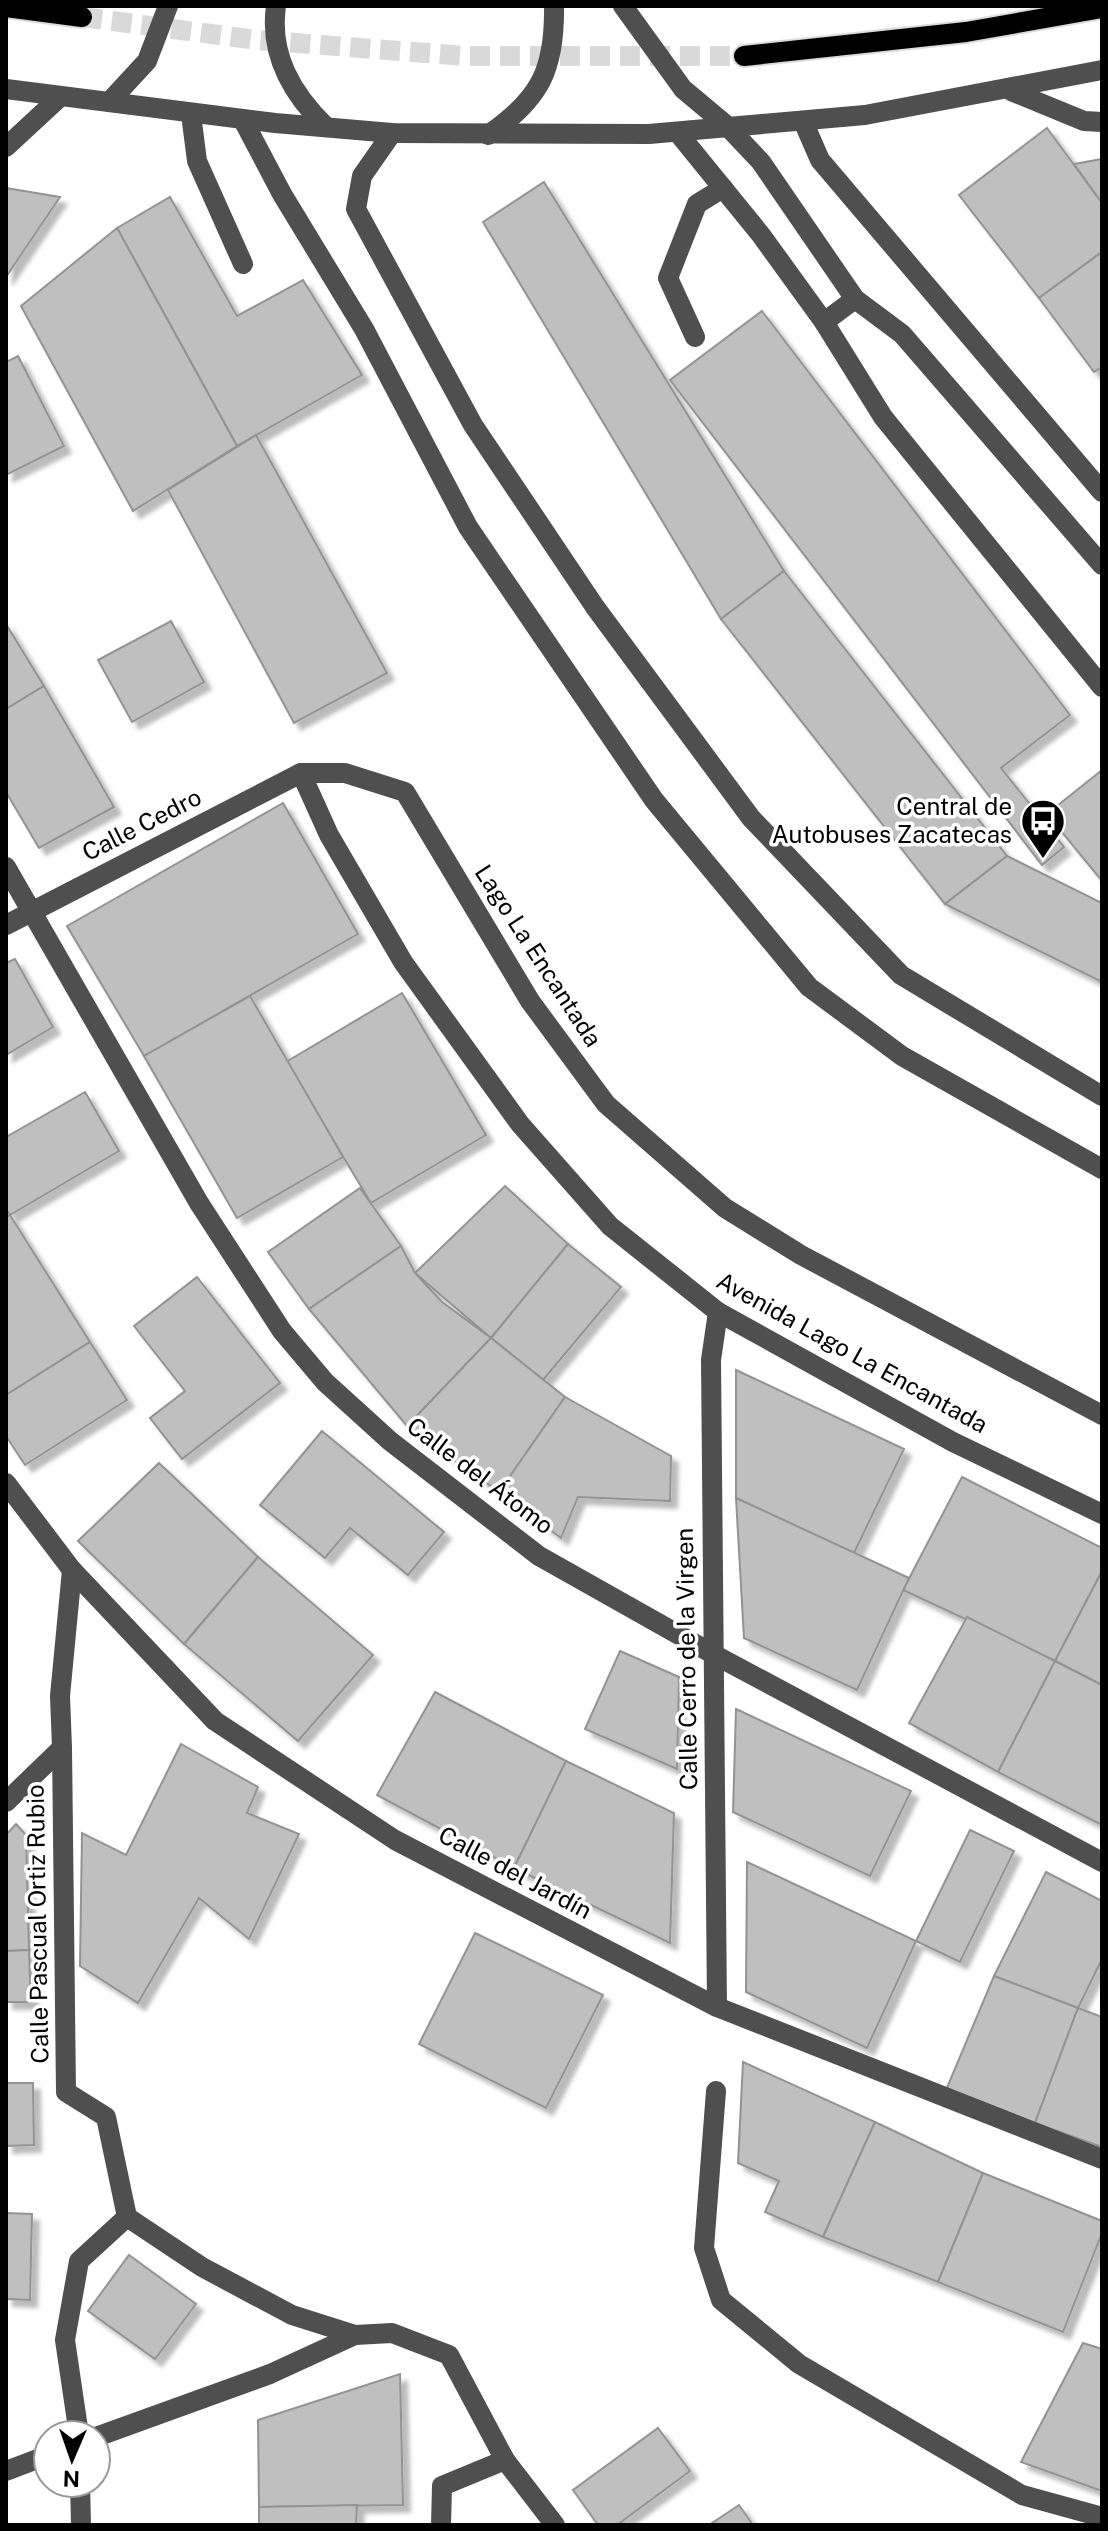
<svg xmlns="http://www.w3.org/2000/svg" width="1108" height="2531" font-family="'Public Sans',sans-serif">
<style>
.building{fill:#bfbfbf;stroke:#939393;stroke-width:2;filter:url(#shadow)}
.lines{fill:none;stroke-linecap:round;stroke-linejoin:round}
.major-tunnel{stroke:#d9d9d9;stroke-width:20;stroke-dasharray:20 10;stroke-linecap:butt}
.major-casing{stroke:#dbdbdb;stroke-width:24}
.minor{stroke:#4f4f4f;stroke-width:20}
.major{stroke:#000;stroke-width:20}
.labels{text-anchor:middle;stroke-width:7;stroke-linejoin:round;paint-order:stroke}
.poi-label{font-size:24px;fill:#000;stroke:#fff;text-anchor:end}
.street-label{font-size:24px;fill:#000;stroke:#fff}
</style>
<defs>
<filter id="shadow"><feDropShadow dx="7" dy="7" stdDeviation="2" flood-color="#0004"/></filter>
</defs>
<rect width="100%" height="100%" fill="#fff"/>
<g class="building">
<polygon points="1047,128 1102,203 1102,252 1039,298 959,195"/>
<polygon points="1102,159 1102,203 1074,164"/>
<polygon points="544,182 784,571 721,619 483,222"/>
<polygon points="6,188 60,197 6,277"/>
<polygon points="170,197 237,316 303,280 362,375 237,446 117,228"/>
<polygon points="117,228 237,446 133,511 21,306"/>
<polygon points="1102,252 1102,367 1094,372 1039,298"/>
<polygon points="762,311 1070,715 1001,768 1064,847 1042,865 670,380"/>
<polygon points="18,356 64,446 6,475 6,362"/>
<polygon points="256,435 387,673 294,723 168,490"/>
<polygon points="784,571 1007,856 945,904 721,619"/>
<polygon points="171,621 204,682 132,722 98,660"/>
<polygon points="6,624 44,686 6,709"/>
<polygon points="44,686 114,807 39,848 6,792 6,709"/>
<polygon points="1102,770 1102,881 1047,814"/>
<polygon points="283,803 358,934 144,1056 67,926"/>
<polygon points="1007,856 1102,903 1102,982 945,904"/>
<polygon points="15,959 53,1027 6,1055 6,963"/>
<polygon points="402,993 486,1135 371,1203 286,1062"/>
<polygon points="250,996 343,1157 237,1218 144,1056"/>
<polygon points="85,1092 119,1151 10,1215 6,1209 6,1137"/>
<polygon points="505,1186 568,1244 491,1338 415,1273"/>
<polygon points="360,1188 401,1246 309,1309 268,1252"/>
<polygon points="10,1215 90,1342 6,1395 6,1217"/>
<polygon points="568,1244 621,1287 543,1380 491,1338"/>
<polygon points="401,1246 415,1273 442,1302 491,1338 407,1426 309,1309"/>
<polygon points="197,1277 280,1383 182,1459 150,1418 185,1391 134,1326"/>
<polygon points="491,1338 565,1397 499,1492 407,1426"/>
<polygon points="90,1342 127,1400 25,1465 6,1436 6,1395"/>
<polygon points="736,1370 904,1449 854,1553 736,1498"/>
<polygon points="565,1397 671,1456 670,1501 578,1497 561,1538 499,1492"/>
<polygon points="322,1431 444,1532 408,1575 350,1528 325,1558 260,1505"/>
<polygon points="159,1463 258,1557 184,1644 78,1541"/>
<polygon points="962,1477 1102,1548 1102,1571 1055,1661 903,1590"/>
<polygon points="736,1498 909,1578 857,1690 744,1638"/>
<polygon points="258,1557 373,1655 298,1741 184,1644"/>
<polygon points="1102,1571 1102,1685 1055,1661"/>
<polygon points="967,1617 1055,1661 998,1772 909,1723"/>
<polygon points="620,1651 679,1677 677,1769 585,1729"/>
<polygon points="1055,1661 1102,1685 1102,1825 998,1772"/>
<polygon points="435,1692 566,1761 514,1868 377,1795"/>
<polygon points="736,1709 911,1791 870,1876 733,1812"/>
<polygon points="181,1744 258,1787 247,1813 299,1834 249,1939 199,1898 138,2003 80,1966 82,1833 126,1855"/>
<polygon points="566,1761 674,1813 670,1943 514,1868"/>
<polygon points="16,1824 26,1835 29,1950 6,1951 6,1835"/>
<polygon points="970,1830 1014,1851 960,1962 916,1941"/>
<polygon points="747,1862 916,1941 867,2048 746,1992"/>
<polygon points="1046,1872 1102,1901 1102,1959 1078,2008 994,1976"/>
<polygon points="475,1933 603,1995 546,2108 419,2044"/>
<polygon points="29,1950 31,2002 6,2002 6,1951"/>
<polygon points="994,1976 1078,2008 1035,2123 946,2090"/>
<polygon points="1078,2008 1102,2017 1102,2147 1035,2123"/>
<polygon points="743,2062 875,2122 823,2237 765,2212 779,2181 738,2163"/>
<polygon points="6,2083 33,2083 34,2145 6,2146"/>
<polygon points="875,2122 983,2173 938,2282 823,2237"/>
<polygon points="983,2173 1102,2221 1102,2233 1063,2332 938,2282"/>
<polygon points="6,2213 32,2214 30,2300 6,2299"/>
<polygon points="129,2255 196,2304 155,2359 88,2311"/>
<polygon points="1083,2343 1102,2349 1102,2491 1021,2462"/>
<polygon points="400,2374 403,2505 259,2507 258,2420"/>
<polygon points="658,2428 690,2471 617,2525 598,2525 573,2490"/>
<polygon points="357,2505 356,2525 259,2525 259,2507"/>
<polygon points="739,2505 753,2525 709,2525"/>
</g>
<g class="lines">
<polyline class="major-tunnel" points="82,17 257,40 465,56 744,56"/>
<g class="major-casing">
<g id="major">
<polyline points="6,7 82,17"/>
<polyline points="744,56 966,32 1102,8"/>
</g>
</g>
<g class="minor">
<path d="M276 6C269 55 292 94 326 127"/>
<polyline points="623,6 683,89 726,125 761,162 855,299 902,334 1102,565"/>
<polyline points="6,89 275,123 392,133 649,134 865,115 1102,70"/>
<polyline points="1011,91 1084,121 1102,122"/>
<polyline points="111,100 147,61 168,6"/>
<polyline points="191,114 197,161 243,264"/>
<polyline points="243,120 282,194 364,329 468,527 654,800 809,987 902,1056 1102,1169"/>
<polyline points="803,121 820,160 1102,492"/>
<polyline points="392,133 362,176 356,209 473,425 595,607 751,818 901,975 1102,1096"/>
<polyline points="678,133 761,235 824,322 883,417 1102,687"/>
<path d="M488 135C540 99 555 70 554 6"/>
<polyline points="6,147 60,97"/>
<polyline points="824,322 855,299"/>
<polyline points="695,337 668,278 697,204 723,188"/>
<polyline points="301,773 329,835 403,962 520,1124 610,1226 718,1312 953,1442 1102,1514"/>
<polyline points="6,867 199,1203 282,1331 325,1382 390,1441 539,1556 713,1654 1102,1862"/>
<polyline points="6,925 301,773 345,773 405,792 530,1001 606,1104 725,1208 801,1255 1102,1415"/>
<polyline points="6,1483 72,1570 215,1721 395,1840 717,2007 1102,2159"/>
<polyline points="62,1748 66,2092 106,2117 127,2217 79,2261 65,2340 79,2435"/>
<polyline points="6,1802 62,1748 60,1696 72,1570"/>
<polyline points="717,2007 711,1360 718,1312"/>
<polyline points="716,2091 704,2248 721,2300 799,2364 1022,2495 1102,2517"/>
<polyline points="127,2217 202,2267 292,2315 355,2335"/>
<polyline points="96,2437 270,2374 355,2335 392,2333 449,2355 505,2460 555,2525"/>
<polyline points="6,2471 48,2455"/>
<polyline points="80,2483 81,2525"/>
<polyline points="441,2525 442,2486 505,2460"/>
</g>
<use href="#major" class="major"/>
</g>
<defs>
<g id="bus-pin" transform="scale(2.3)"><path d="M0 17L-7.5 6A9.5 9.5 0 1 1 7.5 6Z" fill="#000" stroke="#fff"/><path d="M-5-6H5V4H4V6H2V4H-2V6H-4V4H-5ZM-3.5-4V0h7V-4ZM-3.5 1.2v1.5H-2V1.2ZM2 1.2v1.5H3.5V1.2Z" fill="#fff"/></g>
</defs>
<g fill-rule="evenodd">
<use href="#bus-pin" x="1043" y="821"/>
</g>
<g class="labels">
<g class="poi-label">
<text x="1012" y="815">Central de<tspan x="1012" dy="28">Autobuses Zacatecas</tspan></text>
</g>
<g class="street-label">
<text transform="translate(142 825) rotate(-27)" y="8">Calle Cedro</text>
<text transform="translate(538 956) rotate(57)" y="8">Lago La Encantada</text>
<text transform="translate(852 1353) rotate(29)" y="8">Avenida Lago La Encantada</text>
<text transform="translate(480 1476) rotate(37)" y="8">Calle del Átomo</text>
<text transform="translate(687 1659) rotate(-91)" y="8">Calle Cerro de la Virgen</text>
<text transform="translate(515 1873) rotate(28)" y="8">Calle del Jardín</text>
<text transform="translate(38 1924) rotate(-91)" y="8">Calle Pascual Ortiz Rubio</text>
</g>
</g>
<rect width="1108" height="2531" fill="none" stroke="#000000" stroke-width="16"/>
<g transform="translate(72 2459) rotate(182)"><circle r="38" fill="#ffffff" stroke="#999999" stroke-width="2"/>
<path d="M0-6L14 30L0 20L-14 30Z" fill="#000000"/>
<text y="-12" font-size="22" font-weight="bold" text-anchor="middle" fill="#000000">N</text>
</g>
</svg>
